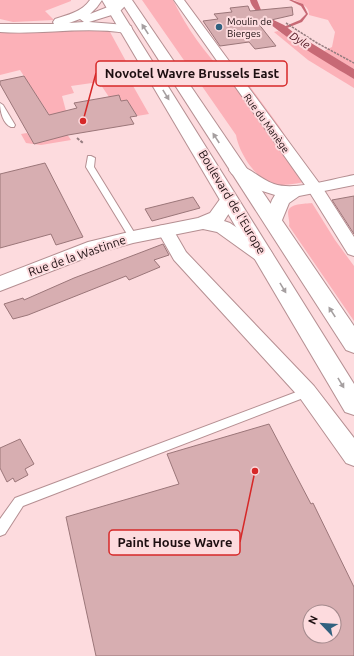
<svg xmlns="http://www.w3.org/2000/svg" width="354" height="656" font-family="Ubuntu,sans-serif">
<style>
.green{fill:#fcb1b8}
.water{fill:#c76975}
.lines{fill:none;stroke-linecap:round;stroke-linejoin:round}
.stream{fill:#c76975;fill-rule:evenodd}
.building{fill:#d7aeb1;stroke:#9b7679;fill-rule:evenodd}
.service-casing{stroke:#b58f92;stroke-width:2}
.minor-casing{stroke:#b58f92;stroke-width:2}
.tertiary-casing{stroke:#b58f92;stroke-width:2}
.secondary-casing{stroke:#b58f92;stroke-width:2}
.trunk-casing{stroke:#b58f92;stroke-width:2}
.motorway-casing{stroke:#b58f92;stroke-width:2}
.path-far1{stroke:#957c7f;stroke-width:1.5;stroke-dasharray:2.5 1;stroke-linecap:butt}
.path{stroke:#957c7f;stroke-width:2;stroke-dasharray:3 1.5;stroke-linecap:butt}
.service{fill:#fff;fill-rule:evenodd}
.minor{fill:#fff;fill-rule:evenodd}
.tertiary{fill:#fff;fill-rule:evenodd}
.secondary{fill:#fff;fill-rule:evenodd}
.trunk{fill:#fff;fill-rule:evenodd}
.motorway{fill:#fff;fill-rule:evenodd}
.oneway{fill:#a59fa0}
.poi-dot{fill:#31617f;stroke:#fddbde;stroke-width:1.5}
.labels{text-anchor:middle;stroke-width:4;stroke-linejoin:round;paint-order:stroke}
.far-poi-label{font-size:10px;fill:#1d0f11;stroke:#fddbde;text-anchor:start}
.far-street-label{font-size:10px;fill:#1d0f11;stroke:#fddbde}
.far-water-label{font-size:11px;font-style:italic;fill:#4d111d;stroke:#fddbde}
.street-label{font-size:12px;fill:#1d0f11;stroke:#fddbde}
.leader{fill:none;stroke:#d62828;stroke-width:1.5}
.callout-dot{fill:#d62828;stroke:#fddbde;stroke-width:1.5}
.callout{fill:#fddbde;stroke:#d62828;stroke-width:1.5}
.callout-label{font-size:13px;text-anchor:middle;font-weight:bold;fill:#1d0f11}
</style>
<rect width="100%" height="100%" fill="#fddbde"/>
<g class="green">
<polygon points="0,0 71,0 71,1 45,11 54,20 13,22 0,19"/>
<path d="M142 0H173C188 30 204 52 227 76L240 73 279 126 314 180C282 186 269 192 248 163 242 153 238 146 236 135Z"/>
<path d="M294 0H354V69L324 51 332 47 335 32 328 20 309 15C310 7 301 3 294 0Z"/>
<polygon points="100,28 110,32 134,76 128,77 149,114 137,116 127,100 121,101 118,95 109,97 99,82 71,86 74,93 62,96 66,111 50,116 20,70 0,75 0,32 10,33"/>
<polygon points="278,31 354,79 354,88 308,60 274,32"/>
<polygon points="65,131 71,140 41,145 26,143 21,134 27,133 34,143"/>
<path d="M312 203 335 240 354 266V321L289 226C290 222 288 217 288 212 289 203 305 204 312 203Z"/>
</g>
<path class="water" d="M250 0H257L263 15 284 25 293 32 354 69V79C333 66 253 21 250 0Z"/>
<g class="lines">
<polygon class="stream" points="289,0 292,0 303,4 308,14 302,22 282,30 281,30 281,28 300,20 306,14 301,6"/>
</g>
<g class="building">
<polygon points="248,6 250,11 292,7 293,15 258,23 276,46 255,49 249,42 220,46 203,21 218,19 214,14 232,12 230,8"/>
<polygon points="24,76 49,115 77,108 74,103 119,95 121,101 127,100 137,116 130,117 134,124 68,135 34,144 0,84 0,81"/>
<polygon points="45,163 83,237 56,245 51,234 0,248 0,174"/>
<polygon points="354,196 354,234 332,200"/>
<polygon points="193,197 200,208 152,221 145,209"/>
<polygon points="163,244 169,255 154,260 160,267 129,280 126,276 28,315 13,319 4,304 23,298 24,300 74,278"/>
<path d="M269 424 311 504 313 503 354 587V656H96L66 517 179 484 167 454ZM310 612H334V636H310Z"/>
<polygon points="20,439 34,464 25,469 28,475 15,482 13,478 7,482 0,468 0,448"/>
</g>
<g class="lines">
<g class="service-casing">
<g id="service">
<path d="M0 103 3 105 15 125 14 127H11C3 124 0 111 0 103Z"/>
<polygon points="88,156 91,156 95,158 94,167 137,237 136,239 130,239 86,167"/>
<polygon points="307,388 311,389 312,392 311,395 23,506 5,534 0,536 0,519 15,498"/>
</g>
</g>
<g class="minor-casing">
<g id="minor">
<polygon points="174,0 184,0 322,187 354,237 354,256 348,254 307,188"/>
<polygon points="165,225 171,226 186,252 314,386 354,438 354,466 346,463 300,398 174,260 157,230 159,226"/>
</g>
</g>
<g class="tertiary-casing">
<path id="tertiary" d="M238 165C251 168 261 180 274 184 295 191 332 179 354 175V185L299 196 289 203 280 225 273 227 266 225 264 221 272 200 275 195 256 189 232 174 229 170 232 166Z"/>
</g>
<g class="secondary-casing">
<polygon id="secondary" points="229,193 235,195 238,199 224,221 230,223 270,250 273,255 270,260 263,262 256,260 217,232 203,229 133,243 101,252 0,291 0,276 88,242 133,231 198,218 210,213 223,195"/>
</g>
<g class="trunk-casing">
<g id="trunk">
<polygon points="102,0 114,0 354,384 354,415 345,412"/>
<polygon points="120,0 132,0 354,326 354,353 346,350"/>
</g>
</g>
<g class="motorway-casing">
<path id="motorway" d="M90 0H102L97 7 90 14 113 5 110 0H122L125 6 118 13 89 22 126 25 131 26 132 29 131 32 126 33C84 26 42 35 0 32V24H54L53 22 55 19C67 15 82 12 90 0ZM80 19 84 22 69 23Z"/>
</g>
<polyline class="path-far1" points="286,23 317,43 354,63"/>
<polyline class="path" points="77,138 83,143"/>
<use href="#service" class="service"/>
<use href="#minor" class="minor"/>
<use href="#tertiary" class="tertiary"/>
<use href="#secondary" class="secondary"/>
<use href="#trunk" class="trunk"/>
<use href="#motorway" class="motorway"/>
</g>
<defs><path id="oneway-solid" d="M-6-.8H1V-3.2L6.5 0L1 3.2V.8H-6Z"/></defs>
<g class="oneway">
<use href="#oneway-solid" transform="translate(145 29) rotate(-123)"/>
<use href="#oneway-solid" transform="translate(166 95) rotate(58)"/>
<use href="#oneway-solid" transform="translate(216 138) rotate(-123)"/>
<use href="#oneway-solid" transform="translate(283 288) rotate(59)"/>
<use href="#oneway-solid" transform="translate(332 312) rotate(-123)"/>
<use href="#oneway-solid" transform="translate(341 383) rotate(59)"/>
</g>
<circle class="poi-dot" cx="219" cy="27" r="4"/>
<g class="labels">
<g class="far-poi-label">
<text x="227" y="25">Moulin de<tspan x="227" dy="12">Bierges</tspan></text>
</g>
<g class="far-street-label">
<text transform="translate(267 123) rotate(54)" y="4">Rue du Manège</text>
</g>
<g class="far-water-label">
<text transform="translate(300 40) rotate(32)" y="4">Dyle</text>
</g>
<g class="street-label">
<text transform="translate(232 202) rotate(59)" y="4">Boulevard de l'Europe</text>
<text transform="translate(77 256) rotate(-19)" y="4">Rue de la Wastinne</text>
</g>
</g>
<path class="leader" d="M83 121L96 73M255 471L240 542"/>
<g class="callout-dot">
<circle cx="83" cy="121" r="4"/>
<circle cx="255" cy="471" r="4"/>
</g>
<g class="callout">
<rect x="96" y="61" width="191" height="25" rx="4"/>
<rect x="109" y="530" width="131" height="25" rx="4"/>
</g>
<g class="callout-label">
<text x="192" y="78">Novotel Wavre Brussels East</text>
<text x="175" y="547">Paint House Wavre</text>
</g>
<g transform="translate(322 624) rotate(295)"><circle r="19" fill="#fddbde" stroke="#a3898c"/>
<path d="M0-3L7 15L0 10L-7 15Z" fill="#31617f"/>
<text y="-6" font-size="11" font-weight="bold" text-anchor="middle" fill="#1d0f11">N</text>
</g>
</svg>
